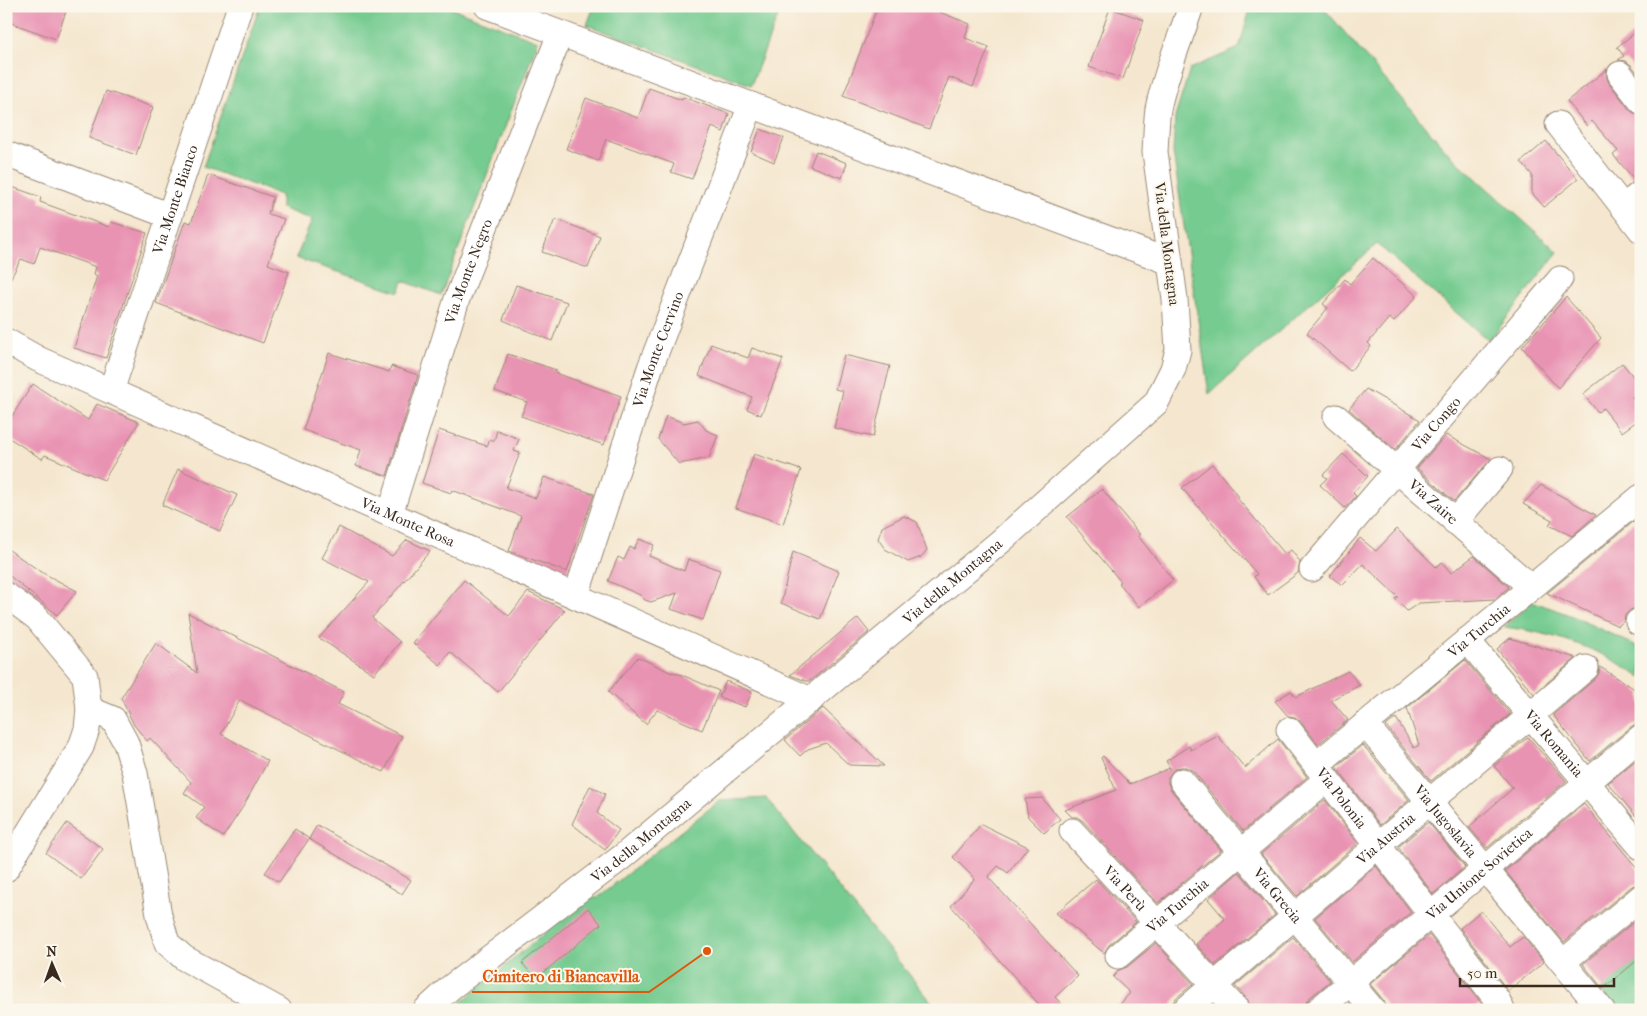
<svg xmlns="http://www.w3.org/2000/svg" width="1647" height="1016" font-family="'IM FELL French Canon',serif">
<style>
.green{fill:#75cb90;stroke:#587a57}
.building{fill:#e993b3}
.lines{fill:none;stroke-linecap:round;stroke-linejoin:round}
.minor-casing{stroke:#988876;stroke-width:27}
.minor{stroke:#fff;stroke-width:25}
.labels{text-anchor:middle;stroke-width:4;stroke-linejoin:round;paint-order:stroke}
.street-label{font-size:15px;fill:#3b2a1e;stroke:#fbf7ec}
.leader{fill:none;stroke:#df570d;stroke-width:2}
.callout-dot{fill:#df570d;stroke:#fbf7ec;stroke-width:2}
.callout-label{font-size:16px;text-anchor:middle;font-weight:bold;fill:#df570d;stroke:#fbf7ec;stroke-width:4;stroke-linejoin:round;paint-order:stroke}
</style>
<rect width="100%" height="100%" fill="#fbf7ec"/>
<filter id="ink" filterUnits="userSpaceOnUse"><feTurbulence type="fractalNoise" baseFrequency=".02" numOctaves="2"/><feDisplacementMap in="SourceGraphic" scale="10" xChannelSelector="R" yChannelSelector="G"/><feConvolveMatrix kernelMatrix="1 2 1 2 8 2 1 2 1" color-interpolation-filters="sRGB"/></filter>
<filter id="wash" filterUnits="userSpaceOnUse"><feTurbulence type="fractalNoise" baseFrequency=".0096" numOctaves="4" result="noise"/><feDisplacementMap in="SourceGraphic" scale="20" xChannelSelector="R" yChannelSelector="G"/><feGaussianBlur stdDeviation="1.12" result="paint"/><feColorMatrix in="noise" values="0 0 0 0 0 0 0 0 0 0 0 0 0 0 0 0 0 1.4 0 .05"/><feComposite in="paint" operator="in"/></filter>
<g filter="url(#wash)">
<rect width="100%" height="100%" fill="#f5e7cf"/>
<g class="green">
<polygon points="260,6 446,6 538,41 441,295 403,281 399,292 296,258 312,220 281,208 281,195 203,167"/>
<polygon points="594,6 782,6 751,85 587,25"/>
<polygon points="1251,6 1322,6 1450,155 1558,252 1489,341 1377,244 1209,394 1173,152 1175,117 1190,69 1239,48"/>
<path d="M1532 601 1572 616 1641 648V678C1601 648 1553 633 1504 627Z"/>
<polygon points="766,798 938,1010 466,1010 460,1003 586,899 598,897 719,801"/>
<polygon points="1641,957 1641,1010 1616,1010 1601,990"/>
</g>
<g id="blocks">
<g class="building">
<polygon points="6,6 68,6 56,39 6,21"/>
<polygon points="878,6 924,6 970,24 965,38 989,47 973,87 949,77 929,129 843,96"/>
<polygon points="1110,8 1144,20 1123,79 1089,67"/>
<polygon points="1641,28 1641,77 1631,65 1626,61 1618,60 1624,56 1617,47"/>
<polygon points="1607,69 1606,76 1609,83 1630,110 1635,114 1641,115 1641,179 1635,180 1613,155 1618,151 1592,121 1587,126 1567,101"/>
<polygon points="649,88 682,100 683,97 729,114 723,132 712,127 692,179 671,172 674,164 606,139 598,161 566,149 586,98 638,118"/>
<polygon points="106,91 153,107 136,155 89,138"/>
<polygon points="760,129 784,138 774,162 751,152"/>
<polygon points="1546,141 1578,179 1544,207 1532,193 1532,175 1521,162"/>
<polygon points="816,151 847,163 842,178 810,166"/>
<polygon points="208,175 273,197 268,214 284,219 268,264 289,272 263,343 156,303 185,221 191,223"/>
<polygon points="6,185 41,197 40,202 109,227 111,222 147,233 106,358 74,348 97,276 94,274 96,267 40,247 34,264 21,259 6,287"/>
<polygon points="555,219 600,236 588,268 542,252"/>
<polygon points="1373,258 1417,296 1394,322 1389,318 1368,343 1371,346 1350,371 1307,333 1328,308 1323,304 1345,279 1350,284"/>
<polygon points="516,285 567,302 552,341 503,320"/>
<polygon points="1566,297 1601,338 1558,388 1522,347"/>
<polygon points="711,344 748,358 752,348 783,359 761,415 747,409 752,397 699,376"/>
<polygon points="329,353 389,372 391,366 418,375 387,476 356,466 361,450 303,430"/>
<polygon points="508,354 556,370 555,373 621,396 604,445 521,416 527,402 495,391"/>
<polygon points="844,355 890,366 873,437 834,428 843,391 835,389"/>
<polygon points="1622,363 1641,386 1641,390 1632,397 1641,409 1641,418 1622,432 1603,408 1598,412 1583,394"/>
<polygon points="33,384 88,420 97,404 139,422 104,480 45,455 42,459 6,436 6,425"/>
<polygon points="1366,389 1420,420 1395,450 1349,409"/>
<polygon points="666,416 684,423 698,420 706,430 718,435 709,458 679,464 658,439"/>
<polygon points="439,430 487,446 490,439 494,441 497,430 519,439 514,451 520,453 506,488 536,498 544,477 594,494 567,572 509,551 521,516 452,490 451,493 422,483"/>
<polygon points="1446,435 1491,459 1454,501 1417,468"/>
<polygon points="754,454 801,470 783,524 736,508"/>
<polygon points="1343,454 1368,476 1353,493 1356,496 1345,508 1320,485 1327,478 1323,475"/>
<polygon points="1212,464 1239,497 1237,498 1285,554 1291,550 1300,562 1298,573 1268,595 1254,577 1257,574 1182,488"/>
<polygon points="178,469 237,495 220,531 162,505"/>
<polygon points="1541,485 1596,515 1572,536 1549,525 1552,520 1523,504"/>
<polygon points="1102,489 1140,535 1138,536 1173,580 1139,607 1119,583 1121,582 1067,517"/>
<polygon points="904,516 917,522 927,550 921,557 908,562 885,549 878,539 882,527"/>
<polygon points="1633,522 1641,531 1641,606 1630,610 1625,615 1624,621 1618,626 1547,593"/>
<polygon points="339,527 392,556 407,540 430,551 372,618 400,642 374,674 319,638 369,582 322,558"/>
<polygon points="1397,529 1436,567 1442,562 1451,573 1474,556 1509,587 1495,599 1419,603 1407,611 1395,599 1398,597 1363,564 1342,585 1330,576 1360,538 1376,551"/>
<polygon points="639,539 654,545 649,556 684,571 688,559 720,570 703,620 671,609 677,593 651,602 645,600 640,595 608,581 618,557 624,560 630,547 634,549"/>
<polygon points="6,548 43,573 77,591 57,615 6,573"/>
<polygon points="793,552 839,571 820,619 781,603"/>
<polygon points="464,580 509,616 528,592 565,610 498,692 450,652 440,665 413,643"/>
<polygon points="188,613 344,692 338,704 402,736 384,772 240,700 221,734 268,761 244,805 223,837 196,818 204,807 184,793 191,782 150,738 147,741 134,725 121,698 156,643 197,673"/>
<polygon points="858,618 869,632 810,681 806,681 790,675"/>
<polygon points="1510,638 1576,658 1534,694 1497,649"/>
<polygon points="638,657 672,673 673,672 682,675 719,691 702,730 657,710 646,724 608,692"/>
<polygon points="1465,660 1510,714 1431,781 1386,726 1396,718 1414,748 1419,745 1407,708"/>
<polygon points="1600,667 1641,693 1641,723 1632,726 1590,761 1553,715 1595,679 1599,673"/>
<polygon points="1348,671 1360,685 1331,700 1348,720 1318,744 1300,721 1295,717 1288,716 1275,701 1291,691 1296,697"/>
<polygon points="726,681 752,692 745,707 719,697"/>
<polygon points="823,708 884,766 849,765 826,743 808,749 800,756 785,740"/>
<polygon points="1218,736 1245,768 1278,739 1307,777 1243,831 1193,771 1186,767 1180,767 1173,770 1168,777 1168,783 1171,790 1221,850 1158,903 1083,821 1077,817 1072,817 1065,810 1116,790 1101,758 1103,756 1130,784 1170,768 1166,761 1189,746 1191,750"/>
<polygon points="1528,737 1566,781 1487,848 1469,827 1513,788 1494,766"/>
<polygon points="1363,745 1409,800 1380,825 1336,767"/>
<polygon points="1641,756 1641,822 1608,783"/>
<polygon points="590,786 605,794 597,813 619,830 605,850 572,824"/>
<polygon points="1042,798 1060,819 1044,833 1028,817 1025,799"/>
<polygon points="1325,800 1358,843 1297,896 1261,854"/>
<polygon points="1584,804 1641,873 1641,883 1632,886 1564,942 1505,871"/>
<polygon points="1428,822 1465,867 1433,894 1398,847"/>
<polygon points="67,823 103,849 81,879 46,853"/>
<polygon points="981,824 1028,847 1008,873 998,866 988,877 1078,976 1055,997 1067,1010 1044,1010 951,906 975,879 953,857"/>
<polygon points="317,825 411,880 402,894 309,839"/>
<polygon points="295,829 309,839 279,882 265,873"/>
<polygon points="1376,866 1411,912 1352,962 1315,918"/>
<polygon points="1239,872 1275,915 1215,965 1196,944 1225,919 1208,899"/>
<polygon points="1096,879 1136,922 1109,945 1104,953 1056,913"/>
<polygon points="588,908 601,924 536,979 522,963"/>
<polygon points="1481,911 1510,947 1523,937 1544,962 1508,991 1460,928"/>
<polygon points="1641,916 1641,957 1603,989 1583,964"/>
<polygon points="1429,935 1482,1004 1465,1010 1387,1010 1384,1001 1370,984"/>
<polygon points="1293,937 1330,981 1308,999 1305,1005 1304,1010 1251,1010 1248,1000 1235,986"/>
<polygon points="1156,943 1193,984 1175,999 1172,1005 1171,1010 1115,1010 1130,993 1113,977 1119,970 1127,967"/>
</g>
</g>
</g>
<g filter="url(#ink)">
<use href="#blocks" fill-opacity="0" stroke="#988876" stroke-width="1"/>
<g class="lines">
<g class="minor-casing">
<g id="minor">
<polyline points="487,6 1170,262"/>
<polyline points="1620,74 1641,101"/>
<polyline points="1558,124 1641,230"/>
<polyline points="6,154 170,216"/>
<polyline points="1623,207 1641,193"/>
<path id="s1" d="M6 341 38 359 811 700"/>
<path id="s2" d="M111 391 240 6"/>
<path id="s3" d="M1336 417 1531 587"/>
<path id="s4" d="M390 514 457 299 560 34"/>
<polyline points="1455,522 1500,469"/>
<path id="s5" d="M1312 569 1560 279"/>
<polyline points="6,595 37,618 85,676 89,709 87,729 81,747 6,869"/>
<path id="s6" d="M576 596 650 368 751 105"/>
<polyline points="1638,622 1641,620"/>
<path id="s7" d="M1467 640 1641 847"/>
<polyline points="89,709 113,719 126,743 135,773 159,915 167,943 184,958 279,1010"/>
<path id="s8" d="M1365 724 1602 1010"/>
<path id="s9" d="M1289 730 1498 1001 1502 1010"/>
<path id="s10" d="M1316 765 1641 497"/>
<path id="s11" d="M1182 781 1373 1010"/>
<path id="s12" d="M1072 831 1237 1010"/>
<path id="s13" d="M1118 956 1327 779"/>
<polyline points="1563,962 1641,897"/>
<path id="s14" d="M426 1010 450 988 622 857 726 770 1001 541 1156 403 1173 369 1178 350 1175 299 1155 152C1156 137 1156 123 1158 109 1165 74 1180 40 1191 6"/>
<path id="s15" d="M1185 1010 1586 668"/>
<path id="s16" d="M1318 1010 1641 737"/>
</g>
</g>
<use href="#minor" class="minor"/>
</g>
</g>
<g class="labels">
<g class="street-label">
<text dy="5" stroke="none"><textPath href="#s2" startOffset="202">Via Monte Bianco</textPath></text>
<text transform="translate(1167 244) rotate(83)" y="5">Via della Montagna</text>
<text dy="5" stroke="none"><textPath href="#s4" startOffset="255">Via Monte Negro</textPath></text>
<text dy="5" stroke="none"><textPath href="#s6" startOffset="260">Via Monte Cervino</textPath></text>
<text dy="5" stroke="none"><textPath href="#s5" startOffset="191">Via Congo</textPath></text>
<text dy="5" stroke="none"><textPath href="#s3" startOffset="129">Via Zaire</textPath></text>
<text dy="5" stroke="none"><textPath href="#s1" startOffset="441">Via Monte Rosa</textPath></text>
<text dy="5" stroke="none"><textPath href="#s14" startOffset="679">Via della Montagna</textPath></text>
<text dy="5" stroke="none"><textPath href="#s10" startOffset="211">Via Turchia</textPath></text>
<text dy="5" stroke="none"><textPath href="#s7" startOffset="135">Via Romania</textPath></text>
<text dy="5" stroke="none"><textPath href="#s9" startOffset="86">Via Polonia</textPath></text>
<text dy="5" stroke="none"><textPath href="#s8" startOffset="126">Via Jugoslavia</textPath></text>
<text dy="5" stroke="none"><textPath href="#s15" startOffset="264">Via Austria</textPath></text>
<text dy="5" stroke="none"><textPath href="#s14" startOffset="274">Via della Montagna</textPath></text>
<text dy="5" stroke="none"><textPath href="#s16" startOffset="211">Via Unione Sovietica</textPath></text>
<text dy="5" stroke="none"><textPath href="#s12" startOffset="78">Via Perù</textPath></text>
<text dy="5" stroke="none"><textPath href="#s11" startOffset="149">Via Grecia</textPath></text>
<text dy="5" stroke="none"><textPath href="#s13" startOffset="78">Via Turchia</textPath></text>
</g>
</g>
<path class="leader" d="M707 951L649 992H472"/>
<circle class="callout-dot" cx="707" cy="951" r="5"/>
<g class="callout-label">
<text x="561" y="982">Cimitero di Biancavilla</text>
</g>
<rect width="1647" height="1016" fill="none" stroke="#fbf7ec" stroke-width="25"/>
<g transform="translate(52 964) rotate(358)" stroke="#fbf7ec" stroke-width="4" paint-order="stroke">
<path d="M0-4L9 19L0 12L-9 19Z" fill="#3b2a1e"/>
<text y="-8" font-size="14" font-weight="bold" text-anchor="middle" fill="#3b2a1e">N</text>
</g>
<path d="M1460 978v8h154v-8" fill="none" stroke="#3b2a1e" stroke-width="2.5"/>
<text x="1467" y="978" font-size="15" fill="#3b2a1e" stroke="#fbf7ec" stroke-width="4" paint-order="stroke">50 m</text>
</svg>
